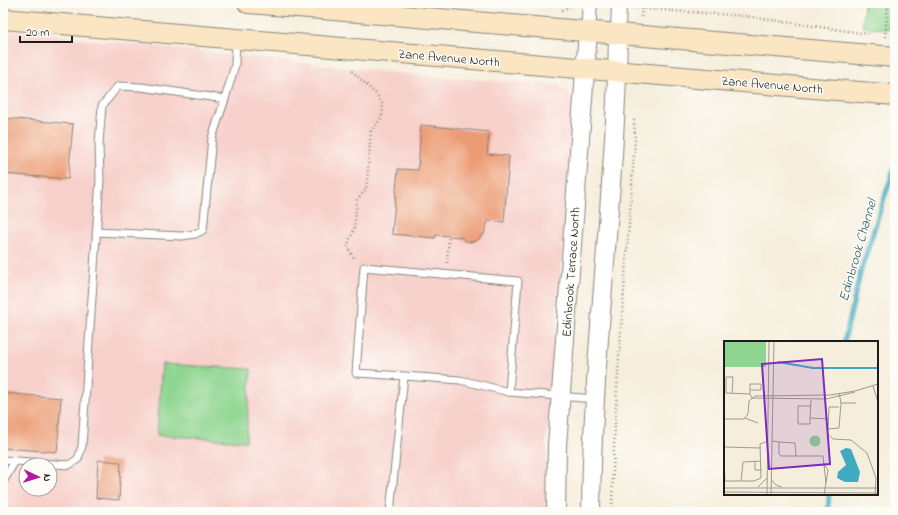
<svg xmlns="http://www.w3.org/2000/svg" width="898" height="515" font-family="'Indie Flower',sans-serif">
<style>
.built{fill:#f7d0cb;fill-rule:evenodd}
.green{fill:#8ed58f;stroke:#557856}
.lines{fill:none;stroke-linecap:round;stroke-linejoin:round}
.stream{stroke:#40abc0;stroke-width:5}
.building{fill:#ec9c75}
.service-casing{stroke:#89857c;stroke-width:9}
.minor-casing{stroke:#89857c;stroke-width:16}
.tertiary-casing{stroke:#89857c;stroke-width:20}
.secondary-casing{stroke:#89857c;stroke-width:22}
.path{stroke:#89857c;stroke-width:2.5;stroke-dasharray:1 3;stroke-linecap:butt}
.service{stroke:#fff;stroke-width:7}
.minor{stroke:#fff;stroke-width:14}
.tertiary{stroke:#fff;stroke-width:18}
.secondary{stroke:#fbe6c3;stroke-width:20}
.labels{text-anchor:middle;stroke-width:3;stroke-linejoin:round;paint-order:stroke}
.street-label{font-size:13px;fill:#1c1c1c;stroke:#fdfcf7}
.water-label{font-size:14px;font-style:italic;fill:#2c5c66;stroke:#fdfcf7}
.inset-river{fill:none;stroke:#40abc0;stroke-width:2}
.inset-road{fill:none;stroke:#9f9a8f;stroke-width:1}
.view{fill:#7b2cbf;fill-opacity:0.15;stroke:#7b2cbf;stroke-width:2}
.inset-edge{fill:none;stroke:#1c1c1c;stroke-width:2}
</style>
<rect width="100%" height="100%" fill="#fdfcf7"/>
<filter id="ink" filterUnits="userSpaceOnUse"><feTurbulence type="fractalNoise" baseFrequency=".025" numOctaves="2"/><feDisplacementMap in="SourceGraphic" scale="8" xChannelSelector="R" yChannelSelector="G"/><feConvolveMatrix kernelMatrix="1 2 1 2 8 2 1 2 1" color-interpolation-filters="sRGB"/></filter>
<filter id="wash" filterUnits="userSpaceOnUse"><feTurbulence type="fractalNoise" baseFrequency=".012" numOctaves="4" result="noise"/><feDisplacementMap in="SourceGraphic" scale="16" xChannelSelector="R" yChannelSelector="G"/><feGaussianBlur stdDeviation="0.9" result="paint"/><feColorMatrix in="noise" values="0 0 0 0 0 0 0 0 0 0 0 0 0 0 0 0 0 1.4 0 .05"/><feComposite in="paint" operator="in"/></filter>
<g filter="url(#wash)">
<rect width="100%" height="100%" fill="#f6eedc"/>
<path class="built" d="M3 30 433 77 559 85 569 93 575 106 546 444 549 512H3ZM26 465H50V489H26Z"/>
<g class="green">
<polygon points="864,3 895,3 895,30 862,27"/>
<polygon points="162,364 251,369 246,441 157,435"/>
</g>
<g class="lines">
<g class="stream">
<polyline points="844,342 861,270 895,165"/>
<polyline points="828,512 829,494"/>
</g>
</g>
<g id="blocks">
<g class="building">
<polygon points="3,118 73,124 68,179 3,174"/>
<polygon points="421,125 489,132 487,154 509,156 504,222 488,221 484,234 476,241 468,242 460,237 449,236 436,235 435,238 392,234 398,169 418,170"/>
<polygon points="3,393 61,398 57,452 3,448"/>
<polygon points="98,460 121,462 119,500 96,498"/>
</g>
</g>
</g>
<g filter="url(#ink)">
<use href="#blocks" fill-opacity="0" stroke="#89857c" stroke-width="1"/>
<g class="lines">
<g class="service-casing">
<g id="service">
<polyline points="96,232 182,236 195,234 203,230 212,138 225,99"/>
<polyline points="404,376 356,373 364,267 518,281 509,392"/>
<polyline points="3,460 69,465 78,459 82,446 100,179 99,143 102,106 118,86 141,87 225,99 235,65 236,41"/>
<polyline points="3,482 15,461"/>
<polyline points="390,512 404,376 460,380 509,392 595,399"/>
</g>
</g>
<g class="minor-casing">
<g id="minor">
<polyline points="588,32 590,3"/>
<polyline points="618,34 619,3"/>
</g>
</g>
<g class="tertiary-casing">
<g id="tertiary">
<polyline points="556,512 557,446 588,32"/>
<path d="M591 512C592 352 616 193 618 34"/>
</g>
</g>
<g class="secondary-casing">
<g id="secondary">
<polyline points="248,3 895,57"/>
<polyline points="3,19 895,95"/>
</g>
</g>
<g class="path">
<polyline points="633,8 745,16 868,34"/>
<polyline points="562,10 575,4"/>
<polyline points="641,17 642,8"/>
<polyline points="885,37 888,3"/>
<polyline points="352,71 377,95 383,105 382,117 371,131 367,182 366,189 357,200 354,230 349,240 348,247 355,260"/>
<polyline points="447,263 449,236"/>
<path d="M612 512C614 388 627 264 635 140L634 117"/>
</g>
<use href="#service" class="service"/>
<use href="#minor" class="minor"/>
<use href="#tertiary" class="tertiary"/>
<use href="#secondary" class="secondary"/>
</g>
</g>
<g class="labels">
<g class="street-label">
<text transform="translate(449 57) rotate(5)" y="5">Zane Avenue North</text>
<text transform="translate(772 84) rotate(5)" y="5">Zane Avenue North</text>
<text transform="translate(570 272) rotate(-86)" y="5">Edinbrook Terrace North</text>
</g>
<g class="water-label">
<text transform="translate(857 250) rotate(-74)" y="5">Edinbrook Channel</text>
</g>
</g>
<g transform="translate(724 341)">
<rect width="154" height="154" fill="#f6eedc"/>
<path d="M0 0H42V26H0ZM85.5 100a5.5 5.5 0 1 1 11 0a5.5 5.5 0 1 1-11 0Z" fill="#8ed58f"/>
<path d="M122 107 127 108 136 131 134 141H121L113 137 114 131 122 124 116 110Z" fill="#40abc0"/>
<path class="inset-river" d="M54 21 89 27H154"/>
<path class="inset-road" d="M149 45 154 61M26 49H37V43H26V53L28 57M8 52 9 36H2V52L26 53M28 57 102 58 131 51M87 59 86 77 104 78M117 62H132M115 66H105L104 88 115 87 117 62 115 52M21 77 34 82M86 77V83H74V65H87M0 78H20L24 73 25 60 31 55 106 54 131 50 154 43M104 88V93L109 98 127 99 143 112 152 137 151 154M48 100 55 101V113L57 115H99L102 142M55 101 71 102 72 115M0 106 37 107M0 119 1 140M31 120V129H38M99 122 104 129 100 154M47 138 52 144 58 146M1 140H30L37 137 36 103 44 100M17 140 19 121 37 120M34 146 43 137M0 147H154M0 151 154 152M43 154 45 0M47 154 50 0"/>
<path class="view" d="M98 18 106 123 45 128 38 23Z"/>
<rect width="154" height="154" class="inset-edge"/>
</g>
<rect width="898" height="515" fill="none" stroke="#fdfcf7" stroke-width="16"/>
<g transform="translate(38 477) rotate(94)"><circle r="19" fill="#fdfcf7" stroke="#a3a29f"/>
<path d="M0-3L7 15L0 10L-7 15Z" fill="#b5179e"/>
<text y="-6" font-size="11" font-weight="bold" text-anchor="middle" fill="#1c1c1c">N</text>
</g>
<path d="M20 36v6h52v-6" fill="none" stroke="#1c1c1c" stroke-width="2"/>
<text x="26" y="36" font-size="12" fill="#1c1c1c" stroke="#fdfcf7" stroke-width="3" paint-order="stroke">20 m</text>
</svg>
